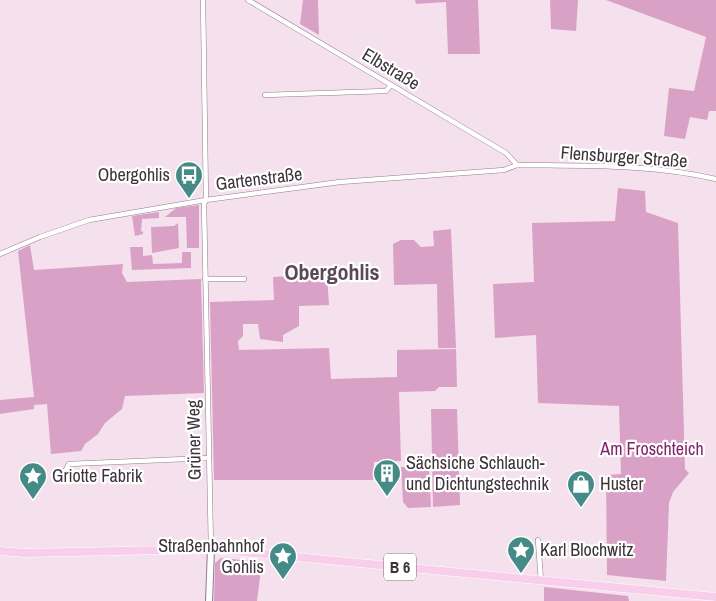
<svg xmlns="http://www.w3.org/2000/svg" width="716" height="601" font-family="'Archivo Narrow',sans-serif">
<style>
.green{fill:#daa1c7}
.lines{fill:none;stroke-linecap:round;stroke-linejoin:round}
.street-casing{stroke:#917e8a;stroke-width:5.5}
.secondary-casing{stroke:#917e8a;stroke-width:8}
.primary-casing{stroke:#fff;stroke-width:9}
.street{stroke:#fff;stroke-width:4.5}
.secondary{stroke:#fff;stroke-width:6}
.primary{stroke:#f9ceeb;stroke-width:8}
.labels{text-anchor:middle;stroke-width:4.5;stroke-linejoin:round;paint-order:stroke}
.shield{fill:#fff;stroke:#767174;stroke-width:1}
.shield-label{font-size:16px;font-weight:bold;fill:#3c3439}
.street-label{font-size:18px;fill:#3c3439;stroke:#fff}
.poi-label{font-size:18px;fill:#3c3439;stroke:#fff;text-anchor:start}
.park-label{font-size:18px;fill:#82226a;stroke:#fff}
.district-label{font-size:22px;font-weight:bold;fill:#5b4a55;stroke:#fff}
</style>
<rect width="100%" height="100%" fill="#f5e0ed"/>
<g class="green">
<polygon points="303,0 318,0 319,35 300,24"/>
<polygon points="415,0 478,0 480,54 448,54 446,2 416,4"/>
<polygon points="550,0 578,0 576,31 551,29"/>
<polygon points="606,0 716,0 716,111 709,111 707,120 690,117 685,139 664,136 669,88 694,91 706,37"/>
<polygon points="618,188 645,191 646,212 678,223 685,469 689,473 673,492 669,503 666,581 607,575 606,475 621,474 619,406 538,403 536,335 495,338 493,284 534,282 532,223 615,221"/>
<polygon points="199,205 199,248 187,248 186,217 165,217 176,208"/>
<polygon points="159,212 159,218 142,219 141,232 143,231 143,234 135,236 132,216"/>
<polygon points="178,223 179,248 152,253 151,227 174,226"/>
<polygon points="451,229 456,348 438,348 437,284 394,285 393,244 401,240 414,240 421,247 434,246 433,231"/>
<polygon points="30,245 34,270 123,264 122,273 127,282 201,279 204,393 125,396 122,409 105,423 98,434 85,444 81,451 51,454 47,404 34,405 34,409 0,414 0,400 34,397 18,251"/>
<polygon points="130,247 143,247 143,256 152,255 153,264 182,263 182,252 191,252 191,268 132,270"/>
<polygon points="327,274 329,305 299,306 299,326 283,335 283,342 260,339 258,324 243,324 243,336 238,341 239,350 329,348 331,379 397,377 397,350 456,349 457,387 439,387 435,391 399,392 401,461 374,462 373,480 214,480 210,302 274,300 273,277"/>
<polygon points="431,409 457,409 460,505 433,507"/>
<polygon points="429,466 431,507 408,508 403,502 401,467"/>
<polygon points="221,558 262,562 257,601 214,601 215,563"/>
<polygon points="544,587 628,596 629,601 544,601"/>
</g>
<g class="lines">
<g class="street-casing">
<g id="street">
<polyline points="203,0 206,200 204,204 211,549"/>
<polyline points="248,0 506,153 517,165"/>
<polyline points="265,95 386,91 391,85"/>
<path d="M0 254 40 237 89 220 206 200 340 182 504 170 517 165C584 166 650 164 716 179"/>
<polyline points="205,279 244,279"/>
<polyline points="64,473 69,464 209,458"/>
<polyline points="538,540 541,581"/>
</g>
</g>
<g class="secondary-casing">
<polyline id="secondary" points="209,601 211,549"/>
</g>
<g class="primary-casing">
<polyline id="primary" points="0,551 25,553 211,549 716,597"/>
</g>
<use href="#street" class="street"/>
<use href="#secondary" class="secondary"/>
<use href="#primary" class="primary"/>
</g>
<defs>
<g id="bus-pin" transform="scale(1.4375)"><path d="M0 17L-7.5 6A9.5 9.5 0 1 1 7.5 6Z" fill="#448b87" stroke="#fff"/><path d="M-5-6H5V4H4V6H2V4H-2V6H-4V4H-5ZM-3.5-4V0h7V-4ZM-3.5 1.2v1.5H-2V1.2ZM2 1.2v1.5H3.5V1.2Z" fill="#fff"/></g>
<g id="building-pin" transform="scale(1.4375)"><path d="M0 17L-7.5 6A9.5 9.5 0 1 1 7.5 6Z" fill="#448b87" stroke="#fff"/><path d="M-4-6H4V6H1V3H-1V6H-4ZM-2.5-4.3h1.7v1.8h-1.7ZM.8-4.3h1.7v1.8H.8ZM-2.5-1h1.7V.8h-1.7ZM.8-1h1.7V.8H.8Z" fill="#fff"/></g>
<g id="sight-pin" transform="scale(1.4375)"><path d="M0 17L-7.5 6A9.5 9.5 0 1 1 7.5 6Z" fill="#448b87" stroke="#fff"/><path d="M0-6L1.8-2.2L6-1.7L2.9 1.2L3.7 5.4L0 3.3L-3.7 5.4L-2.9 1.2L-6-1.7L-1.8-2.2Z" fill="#fff"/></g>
<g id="shop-pin" transform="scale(1.4375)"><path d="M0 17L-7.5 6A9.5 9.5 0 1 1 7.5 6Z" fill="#448b87" stroke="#fff"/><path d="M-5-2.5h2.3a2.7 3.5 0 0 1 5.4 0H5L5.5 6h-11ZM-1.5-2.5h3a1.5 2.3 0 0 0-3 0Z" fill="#fff"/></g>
</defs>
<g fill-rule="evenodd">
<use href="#bus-pin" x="189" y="175"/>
<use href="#building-pin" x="387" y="473"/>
<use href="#sight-pin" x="33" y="476"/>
<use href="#shop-pin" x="581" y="484"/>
<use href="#sight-pin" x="521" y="550"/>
<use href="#sight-pin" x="283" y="556"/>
</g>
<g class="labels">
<rect class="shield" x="384" y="553.5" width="32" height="27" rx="4"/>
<g class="shield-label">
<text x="400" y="573">B 6</text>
</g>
<g class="street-label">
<text transform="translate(391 69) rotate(31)" y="6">Elbstraße</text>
<text transform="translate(624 157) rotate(4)" y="6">Flensburger Straße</text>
<text transform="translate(259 179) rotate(-7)" y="6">Gartenstraße</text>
<text transform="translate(194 440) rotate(-91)" y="6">Grüner Weg</text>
</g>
<g class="poi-label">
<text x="170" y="181" text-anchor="end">Obergohlis</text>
<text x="406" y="469">Sächsiche Schlauch-<tspan x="406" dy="21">und Dichtungstechnik</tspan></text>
<text x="52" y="482">Griotte Fabrik</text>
<text x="600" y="490">Huster</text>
<text x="264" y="552" text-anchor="end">Straßenbahnhof<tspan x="264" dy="21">Gohlis</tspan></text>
<text x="540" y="556">Karl Blochwitz</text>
</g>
<g class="park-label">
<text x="652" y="455">Am Froschteich</text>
</g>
<g class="district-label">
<text x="332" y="280">Obergohlis</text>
</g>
</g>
</svg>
